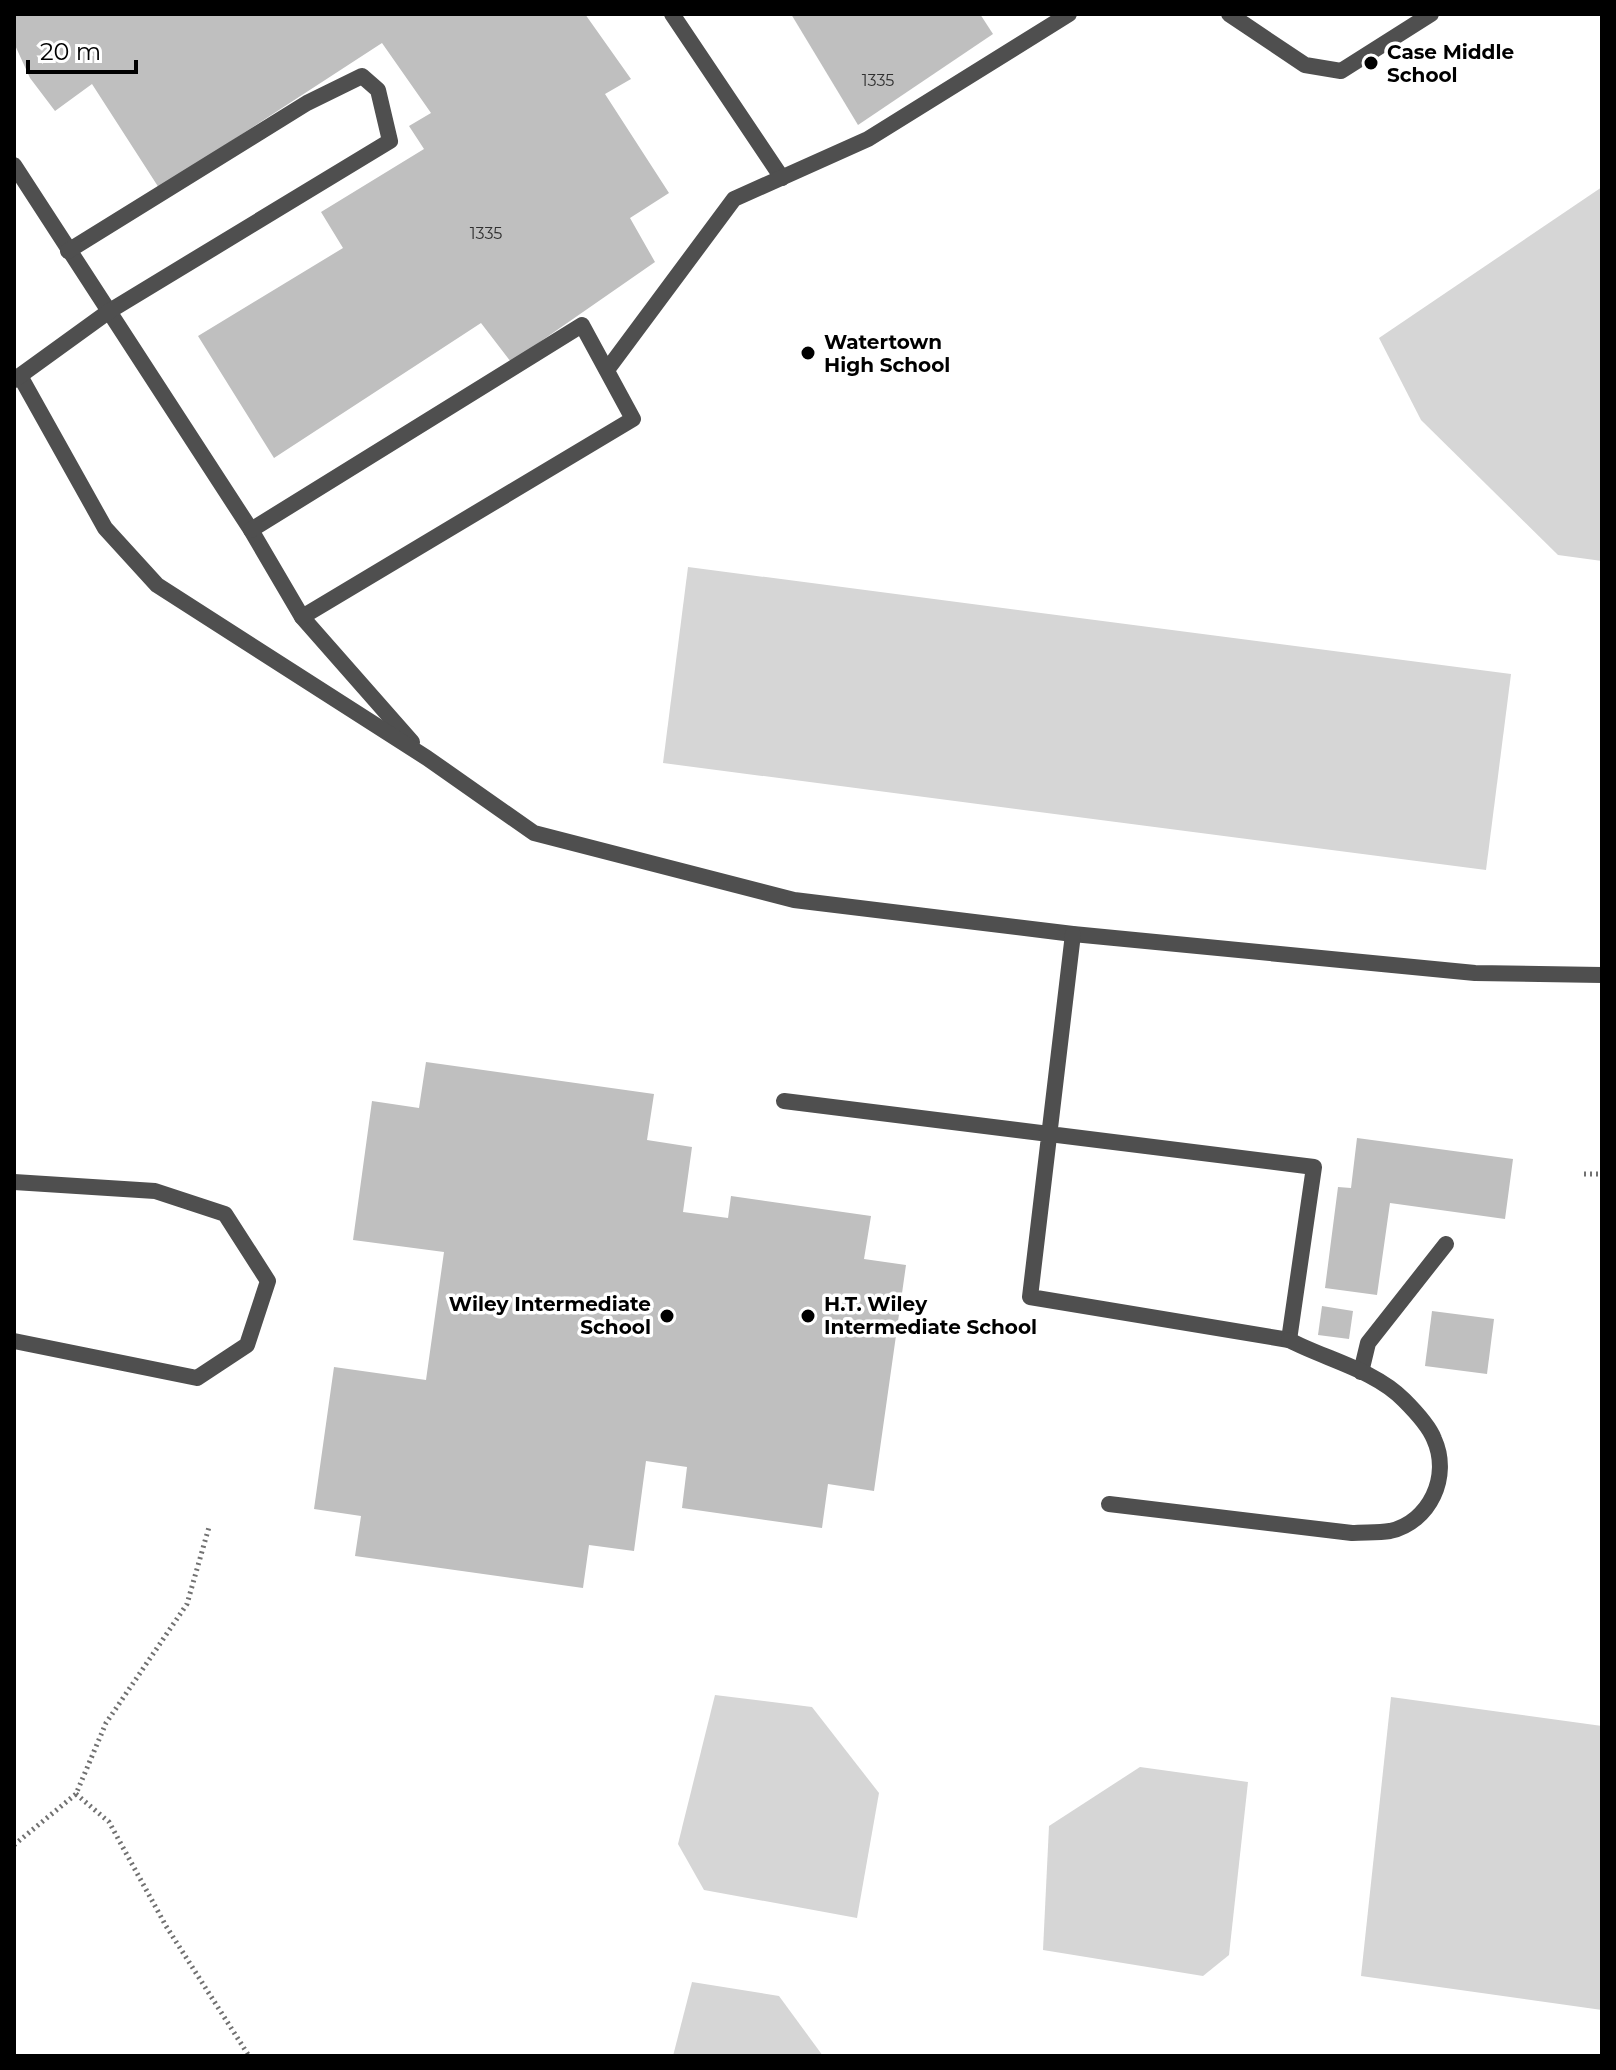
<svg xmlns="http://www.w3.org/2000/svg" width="1616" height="2070" font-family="Montserrat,sans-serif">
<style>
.green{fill:#d6d6d6}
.building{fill:#bfbfbf}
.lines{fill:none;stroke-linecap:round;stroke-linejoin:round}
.path{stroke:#717171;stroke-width:5;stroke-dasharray:2 4;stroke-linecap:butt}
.lane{stroke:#4f4f4f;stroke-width:16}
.poi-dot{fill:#000;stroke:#fff;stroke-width:3}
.labels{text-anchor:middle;stroke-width:7;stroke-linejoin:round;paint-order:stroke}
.number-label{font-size:16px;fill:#303030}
.poi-label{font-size:20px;font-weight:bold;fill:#000;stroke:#fff;text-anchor:start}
</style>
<rect width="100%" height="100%" fill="#fff"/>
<g class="green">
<polygon points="1602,187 1602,561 1558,555 1421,420 1379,338"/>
<polygon points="688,567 1511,674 1486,870 663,763"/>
<polygon points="715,1695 812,1707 879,1793 857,1918 704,1890 678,1844"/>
<polygon points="1391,1697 1602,1726 1602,2010 1361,1976"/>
<polygon points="1140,1767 1248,1782 1229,1955 1203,1976 1043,1950 1049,1826"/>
<polygon points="692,1982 779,1996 823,2056 673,2056"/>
</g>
<g class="building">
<polygon points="14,14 585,14 631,79 605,94 669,193 630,218 655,262 511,362 481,323 274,458 198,336 343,248 321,212 424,149 409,126 431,113 382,43 159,188 92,84 55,111 30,78 14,43"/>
<polygon points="791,14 980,14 993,34 858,125"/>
<polygon points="426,1062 654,1094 647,1140 692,1147 683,1212 728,1218 731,1196 871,1216 864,1259 906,1265 874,1491 828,1484 822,1528 682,1508 687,1467 646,1461 634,1551 589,1545 583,1588 355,1556 361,1516 314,1509 334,1367 426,1380 444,1252 353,1240 372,1101 419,1108"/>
<polygon points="1357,1138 1513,1159 1505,1219 1390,1203 1377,1295 1325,1288 1338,1187 1351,1188"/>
<polygon points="1322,1306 1353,1311 1349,1339 1318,1335"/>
<polygon points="1432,1311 1494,1319 1487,1374 1425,1366"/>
</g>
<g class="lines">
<g class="path">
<polyline points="1584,1174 1602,1174"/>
<polyline points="76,1794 109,1822 166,1926 249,2056"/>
<polyline points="14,1845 76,1794 106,1723 187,1604 209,1527"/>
</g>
<g class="lane">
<polyline points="672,14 782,178"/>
<polyline points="1229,14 1305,65 1341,71 1431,14"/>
<polyline points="14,165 251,530 302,617 412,742"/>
<polyline points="607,370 734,199 868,139 1069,14"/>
<polyline points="20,376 105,528 157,585 427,758 534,833 794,900 1073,934 1475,973 1602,975"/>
<polyline points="14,380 108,312 390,141 378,90 362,76 307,103 68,251"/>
<polyline points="251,530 582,325 633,419 302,617"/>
<polyline points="784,1101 1314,1167 1289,1340 1030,1297 1073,934"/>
<polyline points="14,1182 155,1191 225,1214 268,1281 247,1345 197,1378 14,1341"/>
<polyline points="1361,1372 1368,1343 1446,1244"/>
<path d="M1109 1504 1352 1533C1364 1532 1378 1533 1390 1531 1430 1522 1451 1476 1434 1439 1429 1426 1414 1410 1404 1400 1375 1370 1325 1359 1289 1340"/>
</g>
</g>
<g class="poi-dot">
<circle cx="1371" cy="63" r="8"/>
<circle cx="808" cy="353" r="8"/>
<circle cx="667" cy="1316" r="8"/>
<circle cx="808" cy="1316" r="8"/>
</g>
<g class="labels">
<g class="number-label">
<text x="878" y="86">1335</text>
<text x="486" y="239">1335</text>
</g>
<g class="poi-label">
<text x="1387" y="59">Case Middle<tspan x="1387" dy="23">School</tspan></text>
<text x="824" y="349">Watertown<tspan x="824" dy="23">High School</tspan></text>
<text x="651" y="1311" text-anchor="end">Wiley Intermediate<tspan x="651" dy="23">School</tspan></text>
<text x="824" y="1311">H.T. Wiley<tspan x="824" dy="23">Intermediate School</tspan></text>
</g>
</g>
<rect width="1616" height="2070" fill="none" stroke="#000000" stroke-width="32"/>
<path d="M28 60v12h108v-12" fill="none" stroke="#000000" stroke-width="4"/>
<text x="40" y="60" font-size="24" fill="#000000" stroke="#ffffff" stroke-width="6" paint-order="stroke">20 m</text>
</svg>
